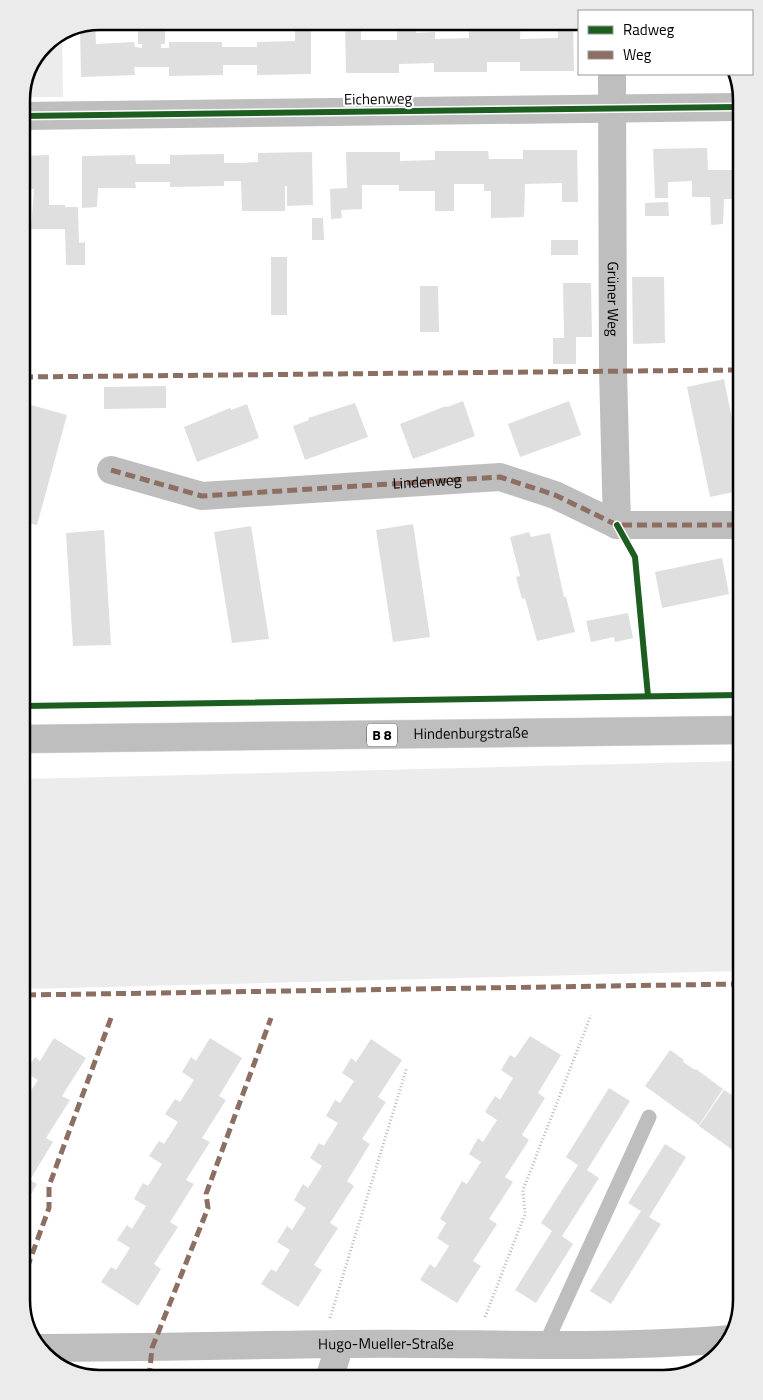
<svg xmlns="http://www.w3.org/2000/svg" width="763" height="1400" font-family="'Titillium Web',sans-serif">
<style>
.green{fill:#ececec}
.building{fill:#dfdfdf}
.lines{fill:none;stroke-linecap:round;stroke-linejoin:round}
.primary-casing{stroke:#dbdbdb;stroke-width:29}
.path{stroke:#b9b9b9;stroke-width:3;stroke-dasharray:1 2.5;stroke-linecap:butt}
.lane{stroke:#bebebe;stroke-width:15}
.street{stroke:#bebebe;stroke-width:28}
.primary{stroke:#bebebe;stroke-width:28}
.quiet{stroke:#8d6e63;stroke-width:5;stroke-dasharray:10 5;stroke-linecap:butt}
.cycleway-casing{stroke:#fff;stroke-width:9}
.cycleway{stroke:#1b5e20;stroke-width:6}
.labels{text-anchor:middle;stroke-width:4.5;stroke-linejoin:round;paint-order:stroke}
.shield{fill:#fff;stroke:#4c4c4c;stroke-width:1}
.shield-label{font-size:14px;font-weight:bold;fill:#000}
.street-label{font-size:15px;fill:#000;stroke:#fff}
.rim{fill:none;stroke:#000;stroke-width:2.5}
</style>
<rect width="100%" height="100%" fill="#fff"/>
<g class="green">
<polygon points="62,37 63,97 21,97 45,44"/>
<polygon points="739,761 740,971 26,989 25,779"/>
</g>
<g class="building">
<polygon points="345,21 361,21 361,40 397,40 397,21 416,21 416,33 435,32 435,39 469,38 468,21 487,21 487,29 504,30 504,21 521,21 520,39 558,38 558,21 573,21 574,71 520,71 520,62 487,62 487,72 434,72 434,63 399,64 399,73 346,73"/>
<polygon points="295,22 311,22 311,74 257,75 257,65 223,65 223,75 169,76 169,67 134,67 135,75 81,77 80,29 93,24 95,24 96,44 134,42 135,47 142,48 142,44 138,44 138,27 151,27 151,31 165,31 165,44 161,44 161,48 169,48 169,42 222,42 222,47 257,47 257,42 295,41"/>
<polygon points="707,148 708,170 736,170 736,199 724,199 723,224 711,225 710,197 692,197 692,181 668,182 668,198 655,198 653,149"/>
<polygon points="523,150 577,150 578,202 562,202 562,183 525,184 524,217 491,218 491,191 484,191 484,184 454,184 454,211 435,211 435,191 399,191 399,185 362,185 362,209 341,210 342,218 331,219 330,189 347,188 346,152 400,152 400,161 435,160 435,151 488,151 489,159 523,159"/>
<polygon points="312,152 313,205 287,206 287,186 285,186 285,211 242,211 241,181 224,181 224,186 170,187 170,182 135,182 136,188 98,188 97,207 82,208 82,156 135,155 136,164 170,164 170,155 224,154 224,163 241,163 258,162 258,153"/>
<polygon points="49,155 49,205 65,205 65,207 78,207 79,243 85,242 85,265 66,265 65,229 31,229 34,189 22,189 22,156"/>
<polygon points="668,202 669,216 645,216 645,203"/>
<polygon points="312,218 323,218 324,240 312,240"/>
<rect x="551" y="240" width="27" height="15"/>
<rect x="271" y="257" width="16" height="58"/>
<polygon points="632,277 664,277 665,343 633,344"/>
<polygon points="563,283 591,283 592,337 576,337 576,364 553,364 553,338 564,338"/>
<polygon points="420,286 438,286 439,332 420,332"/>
<polygon points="724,379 737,444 738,491 710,497 687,387"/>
<polygon points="166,386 166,408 104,409 104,387"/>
<polygon points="463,401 475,436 413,459 400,424 446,406 447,407"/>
<polygon points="569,401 581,435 520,457 508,424"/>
<polygon points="355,403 368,437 305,460 293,426 309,420 308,418"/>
<polygon points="247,404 259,438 197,462 184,427 230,408 231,410"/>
<polygon points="31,405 67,415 37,525 23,522 23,434"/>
<polygon points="413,524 430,637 393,642 376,530"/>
<polygon points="251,526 269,639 232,643 214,532"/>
<polygon points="104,530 111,645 73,646 66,533"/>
<polygon points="529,532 531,537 550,533 564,597 566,597 575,632 537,641 525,598 522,599 516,577 520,576 510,537"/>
<polygon points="722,558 729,594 662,608 655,572"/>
<polygon points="628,613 633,638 615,642 614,637 591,642 586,621"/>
<polygon points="530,1036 561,1055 538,1093 545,1098 522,1135 529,1140 505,1177 513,1182 489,1219 497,1224 473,1261 481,1266 457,1303 420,1280 430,1264 435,1268 449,1246 437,1238 446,1223 440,1219 462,1181 467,1184 481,1162 469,1154 478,1138 483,1142 497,1120 485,1112 495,1096 500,1100 513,1078 501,1070 510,1055 515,1058"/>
<polygon points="54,1038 86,1058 62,1096 70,1100 46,1138 53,1142 30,1180 37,1184 27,1201 26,1098 38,1080 26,1073 26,1071 35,1057 40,1061"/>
<polygon points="210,1038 242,1058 219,1096 226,1100 202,1138 210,1142 186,1180 194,1184 170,1222 178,1227 154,1264 161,1269 138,1306 101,1282 111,1267 116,1270 130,1248 117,1240 127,1225 132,1229 146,1206 134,1199 143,1183 148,1186 162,1164 149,1156 159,1141 164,1144 178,1122 165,1114 175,1099 180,1102 194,1080 182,1072 191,1057 196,1061"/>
<polygon points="371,1039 402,1060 378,1097 386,1102 362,1139 370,1144 347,1181 354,1186 330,1223 338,1228 314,1265 322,1270 298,1307 261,1284 271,1269 276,1272 290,1250 277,1242 287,1226 292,1230 306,1208 294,1200 303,1184 308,1188 322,1166 310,1158 319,1143 324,1146 338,1123 326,1116 335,1100 340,1103 354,1081 342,1073 351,1058 356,1062"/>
<polygon points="670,1050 684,1060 683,1062 695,1070 696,1069 723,1089 699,1125 645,1086"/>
<polygon points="609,1088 630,1101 587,1170 599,1178 562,1236 573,1244 536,1303 515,1290 552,1231 541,1223 578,1165 566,1157"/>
<polygon points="724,1090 738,1099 737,1101 741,1104 741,1156 699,1126"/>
<polygon points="665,1144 686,1157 649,1217 661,1224 611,1304 590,1291 641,1211 628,1203"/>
</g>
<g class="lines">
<g class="primary-casing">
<g id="primary">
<path id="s3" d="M25 739 739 730"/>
</g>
</g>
<g class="path">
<polyline points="485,1317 525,1214 523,1190 591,1015"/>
<polyline points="330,1318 407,1067"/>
</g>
<polyline class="lane" points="545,1345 649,1117"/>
<g class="street">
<path id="s1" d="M612 74 613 370 617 525"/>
<polyline points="22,116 736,107"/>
<polyline points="111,470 202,496 500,477 555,495 617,525 738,525"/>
<path id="s2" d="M42 1348C142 1348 241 1345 341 1344 471 1342 600 1350 730 1339"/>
<polyline points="330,1376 340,1344"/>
</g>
<use href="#primary" class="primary"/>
<g class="quiet">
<polyline points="23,377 737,370"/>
<path id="s4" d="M111 470 202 496 500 477 555 495 617 525H738"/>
<polyline points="26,995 740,984"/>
<polyline points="27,1268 49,1208 49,1186 111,1018"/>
<polyline points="149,1378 152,1348 208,1208 206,1194 271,1018"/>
</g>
<g class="cycleway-casing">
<g id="cycleway">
<polyline points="22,116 736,107"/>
<polyline points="617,525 635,557 648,696"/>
<polyline points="24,706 739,695"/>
</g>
</g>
<use href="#cycleway" class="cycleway"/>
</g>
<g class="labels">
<rect class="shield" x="367" y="723.5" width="30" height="23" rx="4"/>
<g class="shield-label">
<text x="382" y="740">B 8</text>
</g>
<g class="street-label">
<text transform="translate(378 99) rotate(-1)" y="5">Eichenweg</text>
<text dy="5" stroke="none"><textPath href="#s1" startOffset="225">Grüner Weg</textPath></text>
<text dy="5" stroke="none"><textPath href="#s4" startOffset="320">Lindenweg</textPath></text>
<text dy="5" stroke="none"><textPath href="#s3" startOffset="446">Hindenburgstraße</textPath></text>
<text dy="5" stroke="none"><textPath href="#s2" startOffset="344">Hugo-Mueller-Straße</textPath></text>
</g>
</g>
<path d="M0 0H763V1400H0ZM100 30H663A70 70 0 0 1 733 100V1300A70 70 0 0 1 663 1370H100A70 70 0 0 1 30 1300V100A70 70 0 0 1 100 30Z" fill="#ebebeb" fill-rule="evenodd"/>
<path class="rim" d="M100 30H663A70 70 0 0 1 733 100V1300A70 70 0 0 1 663 1370H100A70 70 0 0 1 30 1300V100A70 70 0 0 1 100 30Z"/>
<rect x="578" y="10" width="175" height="65" fill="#ffffff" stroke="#999999"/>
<rect x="588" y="26" width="25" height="8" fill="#1b5e20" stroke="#999999"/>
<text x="623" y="35" font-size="15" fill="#000000">Radweg</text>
<rect x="588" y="51" width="25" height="8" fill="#8d6e63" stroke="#999999"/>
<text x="623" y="60" font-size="15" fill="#000000">Weg</text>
</svg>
